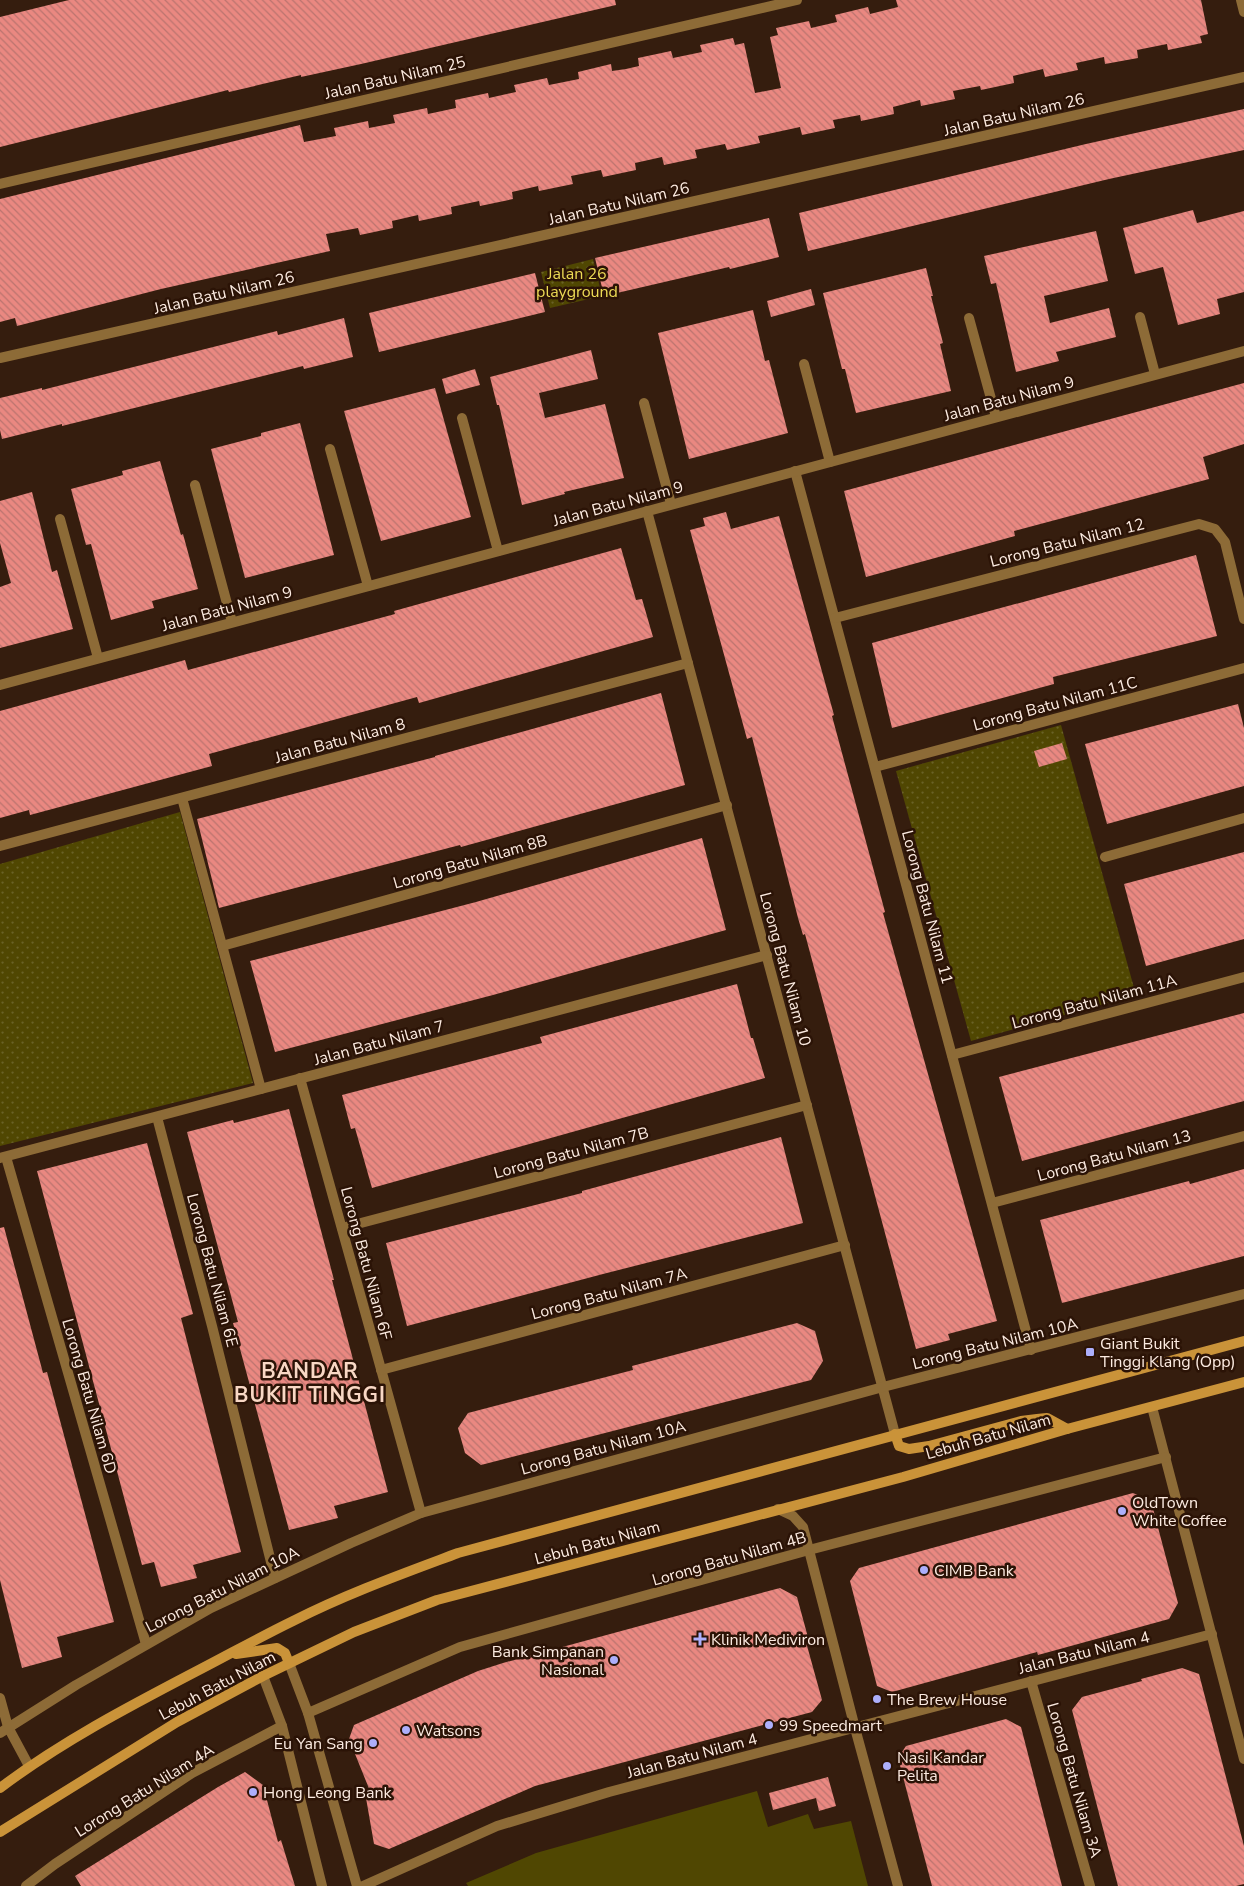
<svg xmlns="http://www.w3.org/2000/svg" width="1244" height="1886" font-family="'Nunito Sans',sans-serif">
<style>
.grass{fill:#504702}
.park{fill:url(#park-dots)}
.building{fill:url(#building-back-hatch)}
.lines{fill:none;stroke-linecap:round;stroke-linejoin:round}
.street{stroke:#8d6b37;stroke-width:10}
.secondary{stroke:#ca9339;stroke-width:10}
.poi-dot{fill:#adaffb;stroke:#2b1306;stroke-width:2}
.labels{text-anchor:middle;stroke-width:5;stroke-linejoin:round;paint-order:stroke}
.street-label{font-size:16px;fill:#fcebe1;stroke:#2b1306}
.park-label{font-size:16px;fill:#ecda55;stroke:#2b1306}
.poi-label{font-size:16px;fill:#fcebe1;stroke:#2b1306;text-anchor:start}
.district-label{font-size:21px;font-weight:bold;letter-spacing:1px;fill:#f9d8c5;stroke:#2b1306}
</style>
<defs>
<pattern id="park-dots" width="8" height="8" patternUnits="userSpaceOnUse" patternTransform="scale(1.25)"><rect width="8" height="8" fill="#504702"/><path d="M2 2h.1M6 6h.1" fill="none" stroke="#6a6227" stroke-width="1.8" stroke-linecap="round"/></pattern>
<pattern id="building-back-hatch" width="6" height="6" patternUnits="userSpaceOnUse" patternTransform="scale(1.25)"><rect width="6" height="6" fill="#ea8881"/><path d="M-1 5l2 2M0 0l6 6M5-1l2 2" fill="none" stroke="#bb746f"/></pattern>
</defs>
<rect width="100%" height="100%" fill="#351d0e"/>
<polygon class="grass" points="757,1791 768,1827 808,1814 814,1829 851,1821 868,1886 468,1886 466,1883 536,1853"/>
<g class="park">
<polygon points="593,259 602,296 550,308 541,272"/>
<polygon points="1061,725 1136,995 971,1041 896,771"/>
<polygon points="180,812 253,1083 0,1146 0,864"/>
</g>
<g class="building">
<polygon points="69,0 615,0 616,5 361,64 301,77 301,75 229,92 228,90 0,147 0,17"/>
<polygon points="896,0 1201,0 1208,34 1200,36 1202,43 1168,50 1167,44 1137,50 1138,58 1105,64 1104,57 1076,63 1078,70 1045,77 1043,69 1013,76 1014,83 981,90 980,86 953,91 955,99 921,106 920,100 893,107 894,114 861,121 860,115 833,120 835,128 802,135 800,127 758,136 760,143 727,150 725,144 695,150 697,158 664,165 662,157 635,163 636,170 603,177 601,170 571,176 573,184 539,191 538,186 512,192 513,199 480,206 479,201 451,207 452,214 419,221 418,215 392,221 393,228 360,235 358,228 326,234 330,251 161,289 17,326 15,318 0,322 0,199 300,125 304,142 336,136 334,128 368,121 369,128 395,123 393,115 427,108 428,114 456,108 455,100 488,93 489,98 516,92 514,85 547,78 549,85 579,79 578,72 611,64 612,71 626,69 639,66 638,58 671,51 673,58 702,52 700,45 733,38 735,45 744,43 755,93 781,88 770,37 778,35 776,28 809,21 811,28 837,22 835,15 868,7 870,14 898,7"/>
<polygon points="1244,109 1244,150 1109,179 808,251 799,213 1086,144"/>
<polygon points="1193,210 1197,223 1244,211 1244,292 1217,299 1220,314 1178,325 1163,267 1135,274 1123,228"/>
<polygon points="769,218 779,257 730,269 729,267 604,296 595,258"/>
<polygon points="1096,231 1108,281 1044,296 1050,323 1109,308 1116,337 1056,352 1059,361 1016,372 996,283 991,284 984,256"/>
<polygon points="926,268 933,296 931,296 943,343 940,344 951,391 856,413 845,369 842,369 823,293"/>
<polygon points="535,273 545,312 379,352 369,313"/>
<polygon points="811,289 815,305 771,317 767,301"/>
<polygon points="753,310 765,361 769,360 788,433 689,459 658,333"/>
<polygon points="344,318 353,357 304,369 303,366 62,426 62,424 2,439 0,430 0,398 42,388 42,390 277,331 278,335"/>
<polygon points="591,350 598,379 539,393 545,418 605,404 624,478 564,492 565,494 522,505 499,405 497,405 490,377"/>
<polygon points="475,369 480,385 446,394 442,379"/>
<polygon points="1244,383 1244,444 1203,457 1209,479 1014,531 1015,536 866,577 844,491"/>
<polygon points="435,388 471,517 381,541 344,411"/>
<polygon points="300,423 334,555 245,578 211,449 261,436 261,433"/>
<polygon points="160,461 181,535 183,534 198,589 152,601 154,608 111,620 91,544 86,545 71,489 123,475 122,471"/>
<polygon points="32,492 52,572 57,570 73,629 0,648 0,587 11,583 0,543 0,501"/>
<polygon points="726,512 731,529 779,516 834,715 832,716 885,912 883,913 997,1321 948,1334 950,1340 916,1349 805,934 803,935 798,918 752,737 747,739 690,530 705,526 703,518"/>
<polygon points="621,548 636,600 642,599 653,637 419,703 417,697 209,754 212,766 30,815 29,810 0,818 0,711 185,660 188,670 395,614 394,611"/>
<polygon points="1196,555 1217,636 1053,677 1054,684 892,728 872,643"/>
<polygon points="661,693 685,785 461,847 460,845 219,908 197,819 435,757 435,756"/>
<polygon points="1238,704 1244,728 1244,786 1107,824 1085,744"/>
<polygon points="1062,743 1067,759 1039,767 1034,751"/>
<polygon points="702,838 726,930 493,995 275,1052 250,961 476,902"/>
<polygon points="1244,852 1244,939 1146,966 1124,884"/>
<polygon points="737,984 751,1038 753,1038 765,1078 372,1188 355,1128 351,1129 342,1095 542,1043 540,1037"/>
<polygon points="1244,1013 1244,1101 1022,1161 999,1077"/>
<polygon points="289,1109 334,1280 332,1280 388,1492 334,1506 338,1518 289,1530 233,1323 238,1322 187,1132 233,1120 234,1123"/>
<polygon points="781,1137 803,1223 603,1274 407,1326 386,1243 582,1193 582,1191"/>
<polygon points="147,1143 193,1314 181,1318 241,1552 193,1565 197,1578 161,1587 154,1562 142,1565 37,1171"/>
<polygon points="1244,1169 1244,1256 1062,1303 1040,1220 1189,1181 1190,1184"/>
<polygon points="4,1227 43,1373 47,1372 114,1622 57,1637 62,1657 22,1668 0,1580 0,1228"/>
<polygon points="797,1323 815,1331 823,1361 811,1380 481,1465 465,1453 458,1428 468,1413 633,1370 632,1366"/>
<polygon points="1133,1493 1151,1501 1178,1603 1169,1619 1038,1655 1037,1652 892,1692 877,1686 850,1581 859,1568"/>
<polygon points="780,1588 797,1597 809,1641 806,1642 822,1700 812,1712 535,1786 389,1849 374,1844 366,1798 372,1796 349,1739 354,1725 478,1671 503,1663"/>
<polygon points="1182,1668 1199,1674 1244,1846 1244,1884 1236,1886 1118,1886 1072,1710 1082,1697 1142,1681 1141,1679"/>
<polygon points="1006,1719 1021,1727 1062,1886 932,1886 898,1758 906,1746"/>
<polygon points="245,1772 263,1785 278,1842 281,1840 295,1886 81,1886 75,1876 218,1787"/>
<polygon points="828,1777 836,1806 819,1811 816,1798 773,1810 769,1793"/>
</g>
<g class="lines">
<g class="street">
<polyline points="1241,0 1244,12"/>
<polyline points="0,184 797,0"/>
<polyline points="1140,317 1155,374"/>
<polyline points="969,318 996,417"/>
<polyline points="0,358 1244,77"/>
<polyline points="804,364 830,462"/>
<polyline points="644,403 671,504"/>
<polyline points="462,418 498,551"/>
<polyline points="330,449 368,586"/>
<polyline points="795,471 1031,1350"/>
<polyline points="195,485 232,622"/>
<polyline points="647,511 895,1434"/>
<polyline points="60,519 98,658"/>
<polyline points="835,618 1199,524 1215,529 1225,542 1244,619"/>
<polyline points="0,685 1244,351"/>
<polyline points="875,767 1244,668"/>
<polyline points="182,798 261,1089"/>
<polyline points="0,846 688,663"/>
<polyline points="1105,857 1244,818"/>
<polyline points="222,946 727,805"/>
<polyline points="952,1055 1244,977"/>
<polyline points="300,1078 421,1513"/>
<polyline points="157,1117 212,1326 275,1578"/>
<polyline points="6,1157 146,1644"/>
<polyline points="0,1158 767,955"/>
<polyline points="992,1203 1244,1136"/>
<polyline points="342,1228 807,1105"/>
<polyline points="381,1370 845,1245"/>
<polyline points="1152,1407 1244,1759"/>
<polyline points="778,1509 793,1516 803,1527 855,1728 898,1886"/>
<polyline points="289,1663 308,1713 357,1886"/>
<polyline points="263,1676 282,1726 322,1886"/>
<polyline points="1031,1681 1090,1886"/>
<polyline points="0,1698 8,1727 29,1766"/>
<polyline points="308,1713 460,1647 809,1550 1166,1457"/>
<polyline points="0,1733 76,1685 211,1608 351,1543 421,1513 883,1387 1244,1294"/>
<polyline points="26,1886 55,1864 192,1773 282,1726"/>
<polyline points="363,1886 497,1826 609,1792 1212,1634"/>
</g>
<g class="secondary">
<polyline points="895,1434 899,1446 909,1449 929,1446 1021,1421 1037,1419 1047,1418 1067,1429"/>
<polyline points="236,1654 277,1648 285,1653 289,1663"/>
<path d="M0 1788C61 1742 128 1707 195 1672 228 1655 260 1637 293 1621 346 1594 402 1574 458 1553L1244 1341"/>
<polyline points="0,1832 177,1722 263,1676 354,1632 437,1600 903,1477 1067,1429 1244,1382"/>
</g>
</g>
<g class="poi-dot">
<rect x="1085" y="1347" width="10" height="10" rx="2.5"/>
<circle cx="1122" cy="1511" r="5"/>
<circle cx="924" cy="1570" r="5"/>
<path d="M697.5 1631.5h5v5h5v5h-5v5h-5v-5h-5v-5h5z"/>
<circle cx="614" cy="1660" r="5"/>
<circle cx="877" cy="1699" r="5"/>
<circle cx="769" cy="1725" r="5"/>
<circle cx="406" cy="1730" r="5"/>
<circle cx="373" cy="1743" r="5"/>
<circle cx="887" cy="1766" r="5"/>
<circle cx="253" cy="1792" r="5"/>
</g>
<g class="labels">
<g class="street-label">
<text transform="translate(395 77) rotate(-13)" y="6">Jalan Batu Nilam 25</text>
<text transform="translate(1014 114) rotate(-13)" y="6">Jalan Batu Nilam 26</text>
<text transform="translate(619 203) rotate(-13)" y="6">Jalan Batu Nilam 26</text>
<text transform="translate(224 292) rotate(-13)" y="6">Jalan Batu Nilam 26</text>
<text transform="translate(1009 398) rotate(-15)" y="6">Jalan Batu Nilam 9</text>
<text transform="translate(618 503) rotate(-15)" y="6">Jalan Batu Nilam 9</text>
<text transform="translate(1067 542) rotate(-14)" y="6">Lorong Batu Nilam 12</text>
<text transform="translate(227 608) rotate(-15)" y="6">Jalan Batu Nilam 9</text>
<text transform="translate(1055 703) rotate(-15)" y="6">Lorong Batu Nilam 11C</text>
<text transform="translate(340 740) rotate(-15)" y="6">Jalan Batu Nilam 8</text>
<text transform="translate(470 861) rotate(-16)" y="6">Lorong Batu Nilam 8B</text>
<text transform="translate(928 907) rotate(75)" y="6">Lorong Batu Nilam 11</text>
<text transform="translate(786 969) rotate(75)" y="6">Lorong Batu Nilam 10</text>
<text transform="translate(1094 1001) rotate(-15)" y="6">Lorong Batu Nilam 11A</text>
<text transform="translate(379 1042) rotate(-15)" y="6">Jalan Batu Nilam 7</text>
<text transform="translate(571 1152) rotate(-15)" y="6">Lorong Batu Nilam 7B</text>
<text transform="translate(1114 1155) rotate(-15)" y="6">Lorong Batu Nilam 13</text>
<text transform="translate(367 1263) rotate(75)" y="6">Lorong Batu Nilam 6F</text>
<text transform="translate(213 1270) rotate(75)" y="6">Lorong Batu Nilam 6E</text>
<text transform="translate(609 1293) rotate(-15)" y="6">Lorong Batu Nilam 7A</text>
<text transform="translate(995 1343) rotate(-14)" y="6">Lorong Batu Nilam 10A</text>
<text transform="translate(90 1396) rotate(74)" y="6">Lorong Batu Nilam 6D</text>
<text transform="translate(988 1436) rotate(-16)" y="6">Lebuh Batu Nilam</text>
<text transform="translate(603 1447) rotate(-15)" y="6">Lorong Batu Nilam 10A</text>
<text transform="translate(597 1542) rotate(-15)" y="6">Lebuh Batu Nilam</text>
<text transform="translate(729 1558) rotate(-16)" y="6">Lorong Batu Nilam 4B</text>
<text transform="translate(222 1589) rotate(-27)" y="6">Lorong Batu Nilam 10A</text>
<text transform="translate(1084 1652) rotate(-14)" y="6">Jalan Batu Nilam 4</text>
<text transform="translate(217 1685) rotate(-28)" y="6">Lebuh Batu Nilam</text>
<text transform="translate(692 1755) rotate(-15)" y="6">Jalan Batu Nilam 4</text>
<text transform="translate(1075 1780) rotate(74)" y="6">Lorong Batu Nilam 3A</text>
<text transform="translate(144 1790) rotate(-32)" y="6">Lorong Batu Nilam 4A</text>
</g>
<g class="park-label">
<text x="577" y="279">Jalan 26<tspan x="577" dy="18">playground</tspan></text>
</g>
<g class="poi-label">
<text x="1100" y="1349">Giant Bukit<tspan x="1100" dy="18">Tinggi Klang (Opp)</tspan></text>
<text x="1132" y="1508">OldTown<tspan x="1132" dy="18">White Coffee</tspan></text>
<text x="934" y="1576">CIMB Bank</text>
<text x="711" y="1645">Klinik Mediviron</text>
<text x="604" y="1657" text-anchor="end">Bank Simpanan<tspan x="604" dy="18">Nasional</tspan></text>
<text x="887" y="1705">The Brew House</text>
<text x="779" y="1731">99 Speedmart</text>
<text x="416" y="1736">Watsons</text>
<text x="363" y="1749" text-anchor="end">Eu Yan Sang</text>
<text x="897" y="1763">Nasi Kandar<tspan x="897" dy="18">Pelita</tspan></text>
<text x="263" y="1798">Hong Leong Bank</text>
</g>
<g class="district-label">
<text x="310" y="1378">BANDAR<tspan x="310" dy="24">BUKIT TINGGI</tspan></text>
</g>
</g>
</svg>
